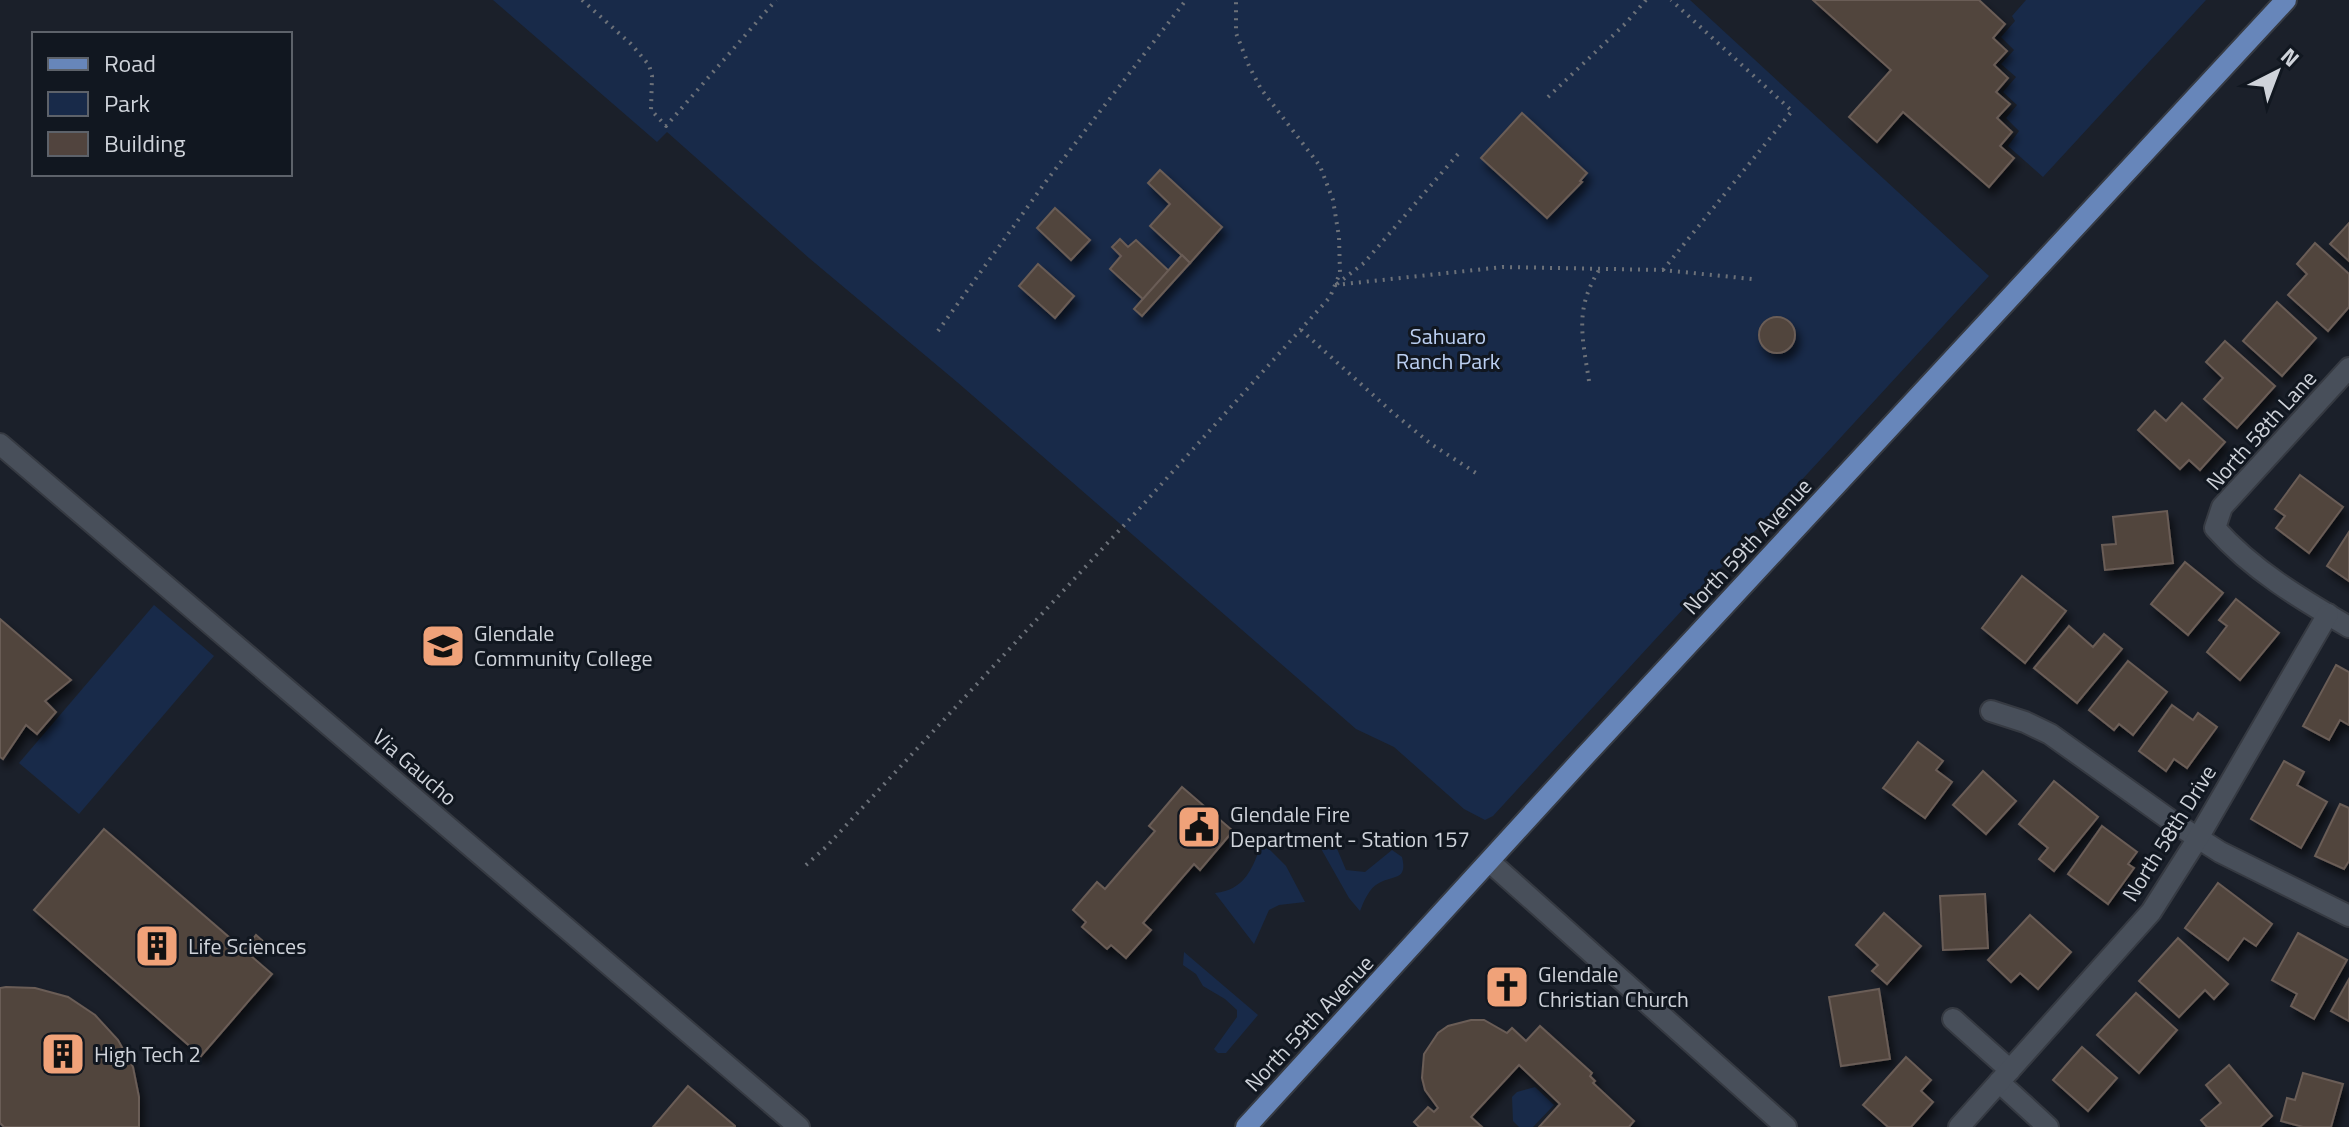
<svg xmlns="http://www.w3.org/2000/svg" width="2349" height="1127" font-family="'Titillium Web',sans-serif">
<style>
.green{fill:#182a49}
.building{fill:#51443e;stroke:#6a5d56;stroke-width:2;filter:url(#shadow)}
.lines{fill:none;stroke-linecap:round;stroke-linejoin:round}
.minor-casing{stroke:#363a42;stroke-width:24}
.major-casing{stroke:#363a42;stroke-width:24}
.path{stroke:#6c7179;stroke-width:4;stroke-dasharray:2 6;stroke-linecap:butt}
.minor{stroke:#484f5a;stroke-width:20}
.major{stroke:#6786ba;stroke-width:20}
.labels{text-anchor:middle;stroke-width:6;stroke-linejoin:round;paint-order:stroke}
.park-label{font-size:22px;fill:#bbcff1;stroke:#111720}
.street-label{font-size:22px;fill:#cfd3da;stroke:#111720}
.poi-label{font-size:22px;fill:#cfd3da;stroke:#111720;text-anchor:start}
</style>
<defs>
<filter id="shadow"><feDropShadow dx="4" dy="7" stdDeviation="4" flood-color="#0009"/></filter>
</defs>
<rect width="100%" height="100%" fill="#1b202a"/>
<g class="green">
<polygon points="493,0 1690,0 1989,276 1493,816 1485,820 1464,809 1394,747 1356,729 957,382 809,258 667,132 657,142"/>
<polygon points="2026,0 2206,0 2043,177 2008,146 2019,131 2006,118 2017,105 2003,92 2016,77 2001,64 2014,50 2001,37 2015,21 2012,16"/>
<polygon points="154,605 214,656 79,814 19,763"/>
<path d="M1324 837 1335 844 1346 870 1365 872 1392 850 1402 857C1408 881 1393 875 1379 883 1369 888 1364 901 1360 911L1349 898 1315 838Z"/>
<path d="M1262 842 1286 866 1305 902 1279 905 1269 910 1254 944 1215 893C1245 890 1253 868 1262 842Z"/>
<polygon points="1184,952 1258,1015 1226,1053 1218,1053 1214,1049 1237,1017 1237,1010 1225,999 1203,986 1196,974 1183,965"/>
<polygon points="1535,1087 1554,1105 1533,1127 1519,1127 1513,1121 1512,1097 1517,1092"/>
</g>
<g class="building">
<polygon points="1813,0 1979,0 2005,24 1993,38 2007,51 1994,65 2008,78 1996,92 2010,104 1997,118 2012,132 2000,146 2014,158 1989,187 1903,112 1877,142 1849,117 1891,70"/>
<polygon points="1522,113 1587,173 1580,181 1582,182 1547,218 1481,158"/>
<polygon points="1160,170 1222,227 1190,263 1150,226 1170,204 1148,183"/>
<polygon points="1055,208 1090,240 1071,260 1037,228"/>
<polygon points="2349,223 2349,261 2330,244"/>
<polygon points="1120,239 1128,247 1136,240 1170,272 1144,300 1110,269 1121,256 1112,247"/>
<polygon points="2315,243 2349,274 2349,307 2328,331 2288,295 2307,274 2297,264"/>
<polygon points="1182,255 1190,263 1142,316 1134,309"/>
<polygon points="1038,264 1074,296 1055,318 1019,286"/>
<polygon points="2277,302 2316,338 2282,376 2243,341"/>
<circle cx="1777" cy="335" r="18"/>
<polygon points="2225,341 2275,386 2237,428 2204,399 2223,378 2206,362"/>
<polygon points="2182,403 2225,442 2200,470 2189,460 2180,469 2138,430 2155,411 2166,421"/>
<polygon points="2300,475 2343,507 2309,553 2276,528 2285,516 2275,509"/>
<polygon points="2167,511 2173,563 2105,570 2102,545 2116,544 2113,517"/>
<polygon points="2349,532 2349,581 2327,566"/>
<polygon points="2185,562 2223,593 2188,635 2151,604"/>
<polygon points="2022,576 2066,611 2025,663 1982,628"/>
<polygon points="2236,599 2279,633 2240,680 2207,652 2227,626 2219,620"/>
<polygon points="0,619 71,680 45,701 56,712 37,734 26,725 3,759 0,757"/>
<polygon points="2069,626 2093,647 2104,634 2122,649 2077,703 2034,668"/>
<polygon points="2128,661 2167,692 2133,735 2119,724 2114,730 2089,710"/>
<polygon points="2336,665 2349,672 2349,725 2340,720 2329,740 2303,726"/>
<polygon points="2172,705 2193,720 2198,713 2217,727 2187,768 2174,759 2166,771 2139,751"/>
<polygon points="1918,742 1943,761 1936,770 1952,782 1925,818 1883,788"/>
<polygon points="2284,761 2304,772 2297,785 2327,802 2301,848 2251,819"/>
<polygon points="1983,771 2016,801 1986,834 1953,805"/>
<polygon points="2054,781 2098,817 2054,871 2039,859 2048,848 2019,824"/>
<polygon points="1182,787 1233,831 1200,870 1194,864 1143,923 1151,930 1126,958 1111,945 1107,949 1082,927 1086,922 1073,910 1097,882 1105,889 1155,831 1149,826"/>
<polygon points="2340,804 2349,808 2349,861 2344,869 2315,856"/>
<polygon points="2102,826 2137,852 2128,864 2134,868 2108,904 2068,874"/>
<polygon points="104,829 244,950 256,935 264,942 251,956 272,974 201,1056 34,910"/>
<polygon points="2218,883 2272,924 2256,946 2244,938 2228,960 2185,928"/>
<polygon points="1985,894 1988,948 1943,950 1940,896"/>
<polygon points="1884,913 1921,946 1887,984 1872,971 1878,965 1856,945"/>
<polygon points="2030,915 2071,952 2038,989 2020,973 2011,982 1988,960"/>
<polygon points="2298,933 2347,960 2314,1019 2291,1006 2297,994 2272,980"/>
<polygon points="2178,938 2228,984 2214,999 2205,990 2179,1017 2139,981"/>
<polygon points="2349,979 2349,1021 2331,1011"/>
<polygon points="6,987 35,988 68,997 95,1015 118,1040 133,1067 139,1097 139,1127 4,1127 0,1123 0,988"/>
<polygon points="1879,989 1890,1059 1841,1066 1829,997"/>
<polygon points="2136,993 2177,1030 2139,1073 2097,1035"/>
<polygon points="1471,1020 1484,1020 1507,1033 1512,1028 1526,1041 1540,1026 1592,1073 1590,1076 1595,1081 1593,1083 1634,1121 1629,1127 1539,1127 1560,1104 1519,1065 1471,1117 1482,1127 1419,1127 1414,1122 1428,1107 1434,1112 1438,1108 1425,1090 1422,1078 1424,1054 1438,1033 1448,1026"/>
<polygon points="2082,1047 2117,1078 2088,1111 2053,1080"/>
<polygon points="1906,1057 1931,1080 1921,1091 1933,1102 1911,1127 1888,1127 1863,1105"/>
<polygon points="2229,1065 2272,1116 2260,1127 2207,1127 2201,1120 2221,1103 2206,1085"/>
<polygon points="2303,1073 2343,1084 2331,1127 2303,1127 2281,1121 2287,1098 2295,1100"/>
<polygon points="688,1086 735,1126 735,1127 653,1127"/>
</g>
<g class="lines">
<g class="minor-casing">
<g id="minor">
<path d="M2349 368 2222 507 2215 528C2252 570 2301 599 2349 627"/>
<polyline points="0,444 799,1127"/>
<polyline points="1991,711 2025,722 2050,734 2173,822 2220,852 2349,916"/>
<polyline points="1490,862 1786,1127"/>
<polyline points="1953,1019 2010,1070"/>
<polyline points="1999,1082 2048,1127"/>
<polyline points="1959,1127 2151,912 2198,838 2328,614"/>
</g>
</g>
<g class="major-casing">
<polyline id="major" points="1246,1127 1584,757 2286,0"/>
</g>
<g class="path">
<polyline points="582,0 631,44 649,65 652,76 651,110 666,126 776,0"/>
<polyline points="1548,97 1625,24 1646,0"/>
<polyline points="1663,270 1792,111 1671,0"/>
<polyline points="1337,284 1364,263 1458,154"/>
<polyline points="1335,285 1503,267 1663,270 1752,279"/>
<polyline points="1301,330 1392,412 1431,444 1479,475"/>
<polyline points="938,331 1047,180 1186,0"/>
<path d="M1589 381C1582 335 1574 308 1601 267"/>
<polyline points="806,865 826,847 1140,508 1330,297 1340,273 1339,237 1333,200 1320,166 1261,89 1249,66 1236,33 1236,0"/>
</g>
<use href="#minor" class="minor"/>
<use href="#major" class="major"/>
</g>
<defs>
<g id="university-square" transform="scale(2.3)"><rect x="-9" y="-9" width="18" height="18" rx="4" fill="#f0a279" stroke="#111720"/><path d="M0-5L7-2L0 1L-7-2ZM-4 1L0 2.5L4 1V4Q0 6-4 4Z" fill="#111"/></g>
<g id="civic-square" transform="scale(2.3)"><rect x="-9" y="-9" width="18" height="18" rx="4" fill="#f0a279" stroke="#111720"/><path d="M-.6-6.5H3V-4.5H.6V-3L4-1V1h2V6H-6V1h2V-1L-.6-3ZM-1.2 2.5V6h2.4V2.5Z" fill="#111"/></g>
<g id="building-square" transform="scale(2.3)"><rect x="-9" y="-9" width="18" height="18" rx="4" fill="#f0a279" stroke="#111720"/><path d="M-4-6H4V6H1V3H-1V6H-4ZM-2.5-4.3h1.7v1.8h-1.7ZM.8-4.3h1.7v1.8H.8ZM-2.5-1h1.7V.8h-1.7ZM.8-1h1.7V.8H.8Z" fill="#111"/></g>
<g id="church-square" transform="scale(2.3)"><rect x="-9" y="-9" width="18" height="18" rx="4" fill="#f0a279" stroke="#111720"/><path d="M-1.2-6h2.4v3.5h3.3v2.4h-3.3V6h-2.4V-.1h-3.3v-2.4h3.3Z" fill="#111"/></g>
</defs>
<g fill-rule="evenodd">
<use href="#university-square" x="443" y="646"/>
<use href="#civic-square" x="1199" y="827"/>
<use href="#building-square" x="157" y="946"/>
<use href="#church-square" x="1507" y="987"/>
<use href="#building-square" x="63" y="1054"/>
</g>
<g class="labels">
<g class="park-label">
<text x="1448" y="344">Sahuaro<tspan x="1448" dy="25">Ranch Park</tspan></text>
</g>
<g class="street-label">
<text transform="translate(2261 430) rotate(-48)" y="8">North 58th Lane</text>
<text transform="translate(1747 546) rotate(-47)" y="8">North 59th Avenue</text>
<text transform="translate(415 767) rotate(41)" y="8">Via Gaucho</text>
<text transform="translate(2169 833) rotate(-58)" y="8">North 58th Drive</text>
<text transform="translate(1309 1023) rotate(-47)" y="8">North 59th Avenue</text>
</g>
<g class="poi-label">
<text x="474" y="641">Glendale<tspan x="474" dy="25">Community College</tspan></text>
<text x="1230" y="822">Glendale Fire<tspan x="1230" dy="25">Department - Station 157</tspan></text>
<text x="188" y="954">Life Sciences</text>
<text x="1538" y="982">Glendale<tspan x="1538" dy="25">Christian Church</tspan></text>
<text x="94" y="1062">High Tech 2</text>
</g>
</g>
<rect x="32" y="32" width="260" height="144" fill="#111720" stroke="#5d626a" stroke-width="2"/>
<rect x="48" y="58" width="40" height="12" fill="#6786ba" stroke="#5d626a" stroke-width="2"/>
<text x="104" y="72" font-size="24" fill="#cfd3da">Road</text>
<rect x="48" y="92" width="40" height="24" fill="#182a49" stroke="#5d626a" stroke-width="2"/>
<text x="104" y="112" font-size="24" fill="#cfd3da">Park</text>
<rect x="48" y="132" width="40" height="24" fill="#51443e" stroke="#5d626a" stroke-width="2"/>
<text x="104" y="152" font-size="24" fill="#cfd3da">Building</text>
<g transform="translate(2277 72) rotate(42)" stroke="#111720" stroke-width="6" paint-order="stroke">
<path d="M0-6L14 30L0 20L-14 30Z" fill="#cfd3da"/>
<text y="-12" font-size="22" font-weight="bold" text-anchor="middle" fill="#cfd3da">N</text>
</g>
</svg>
